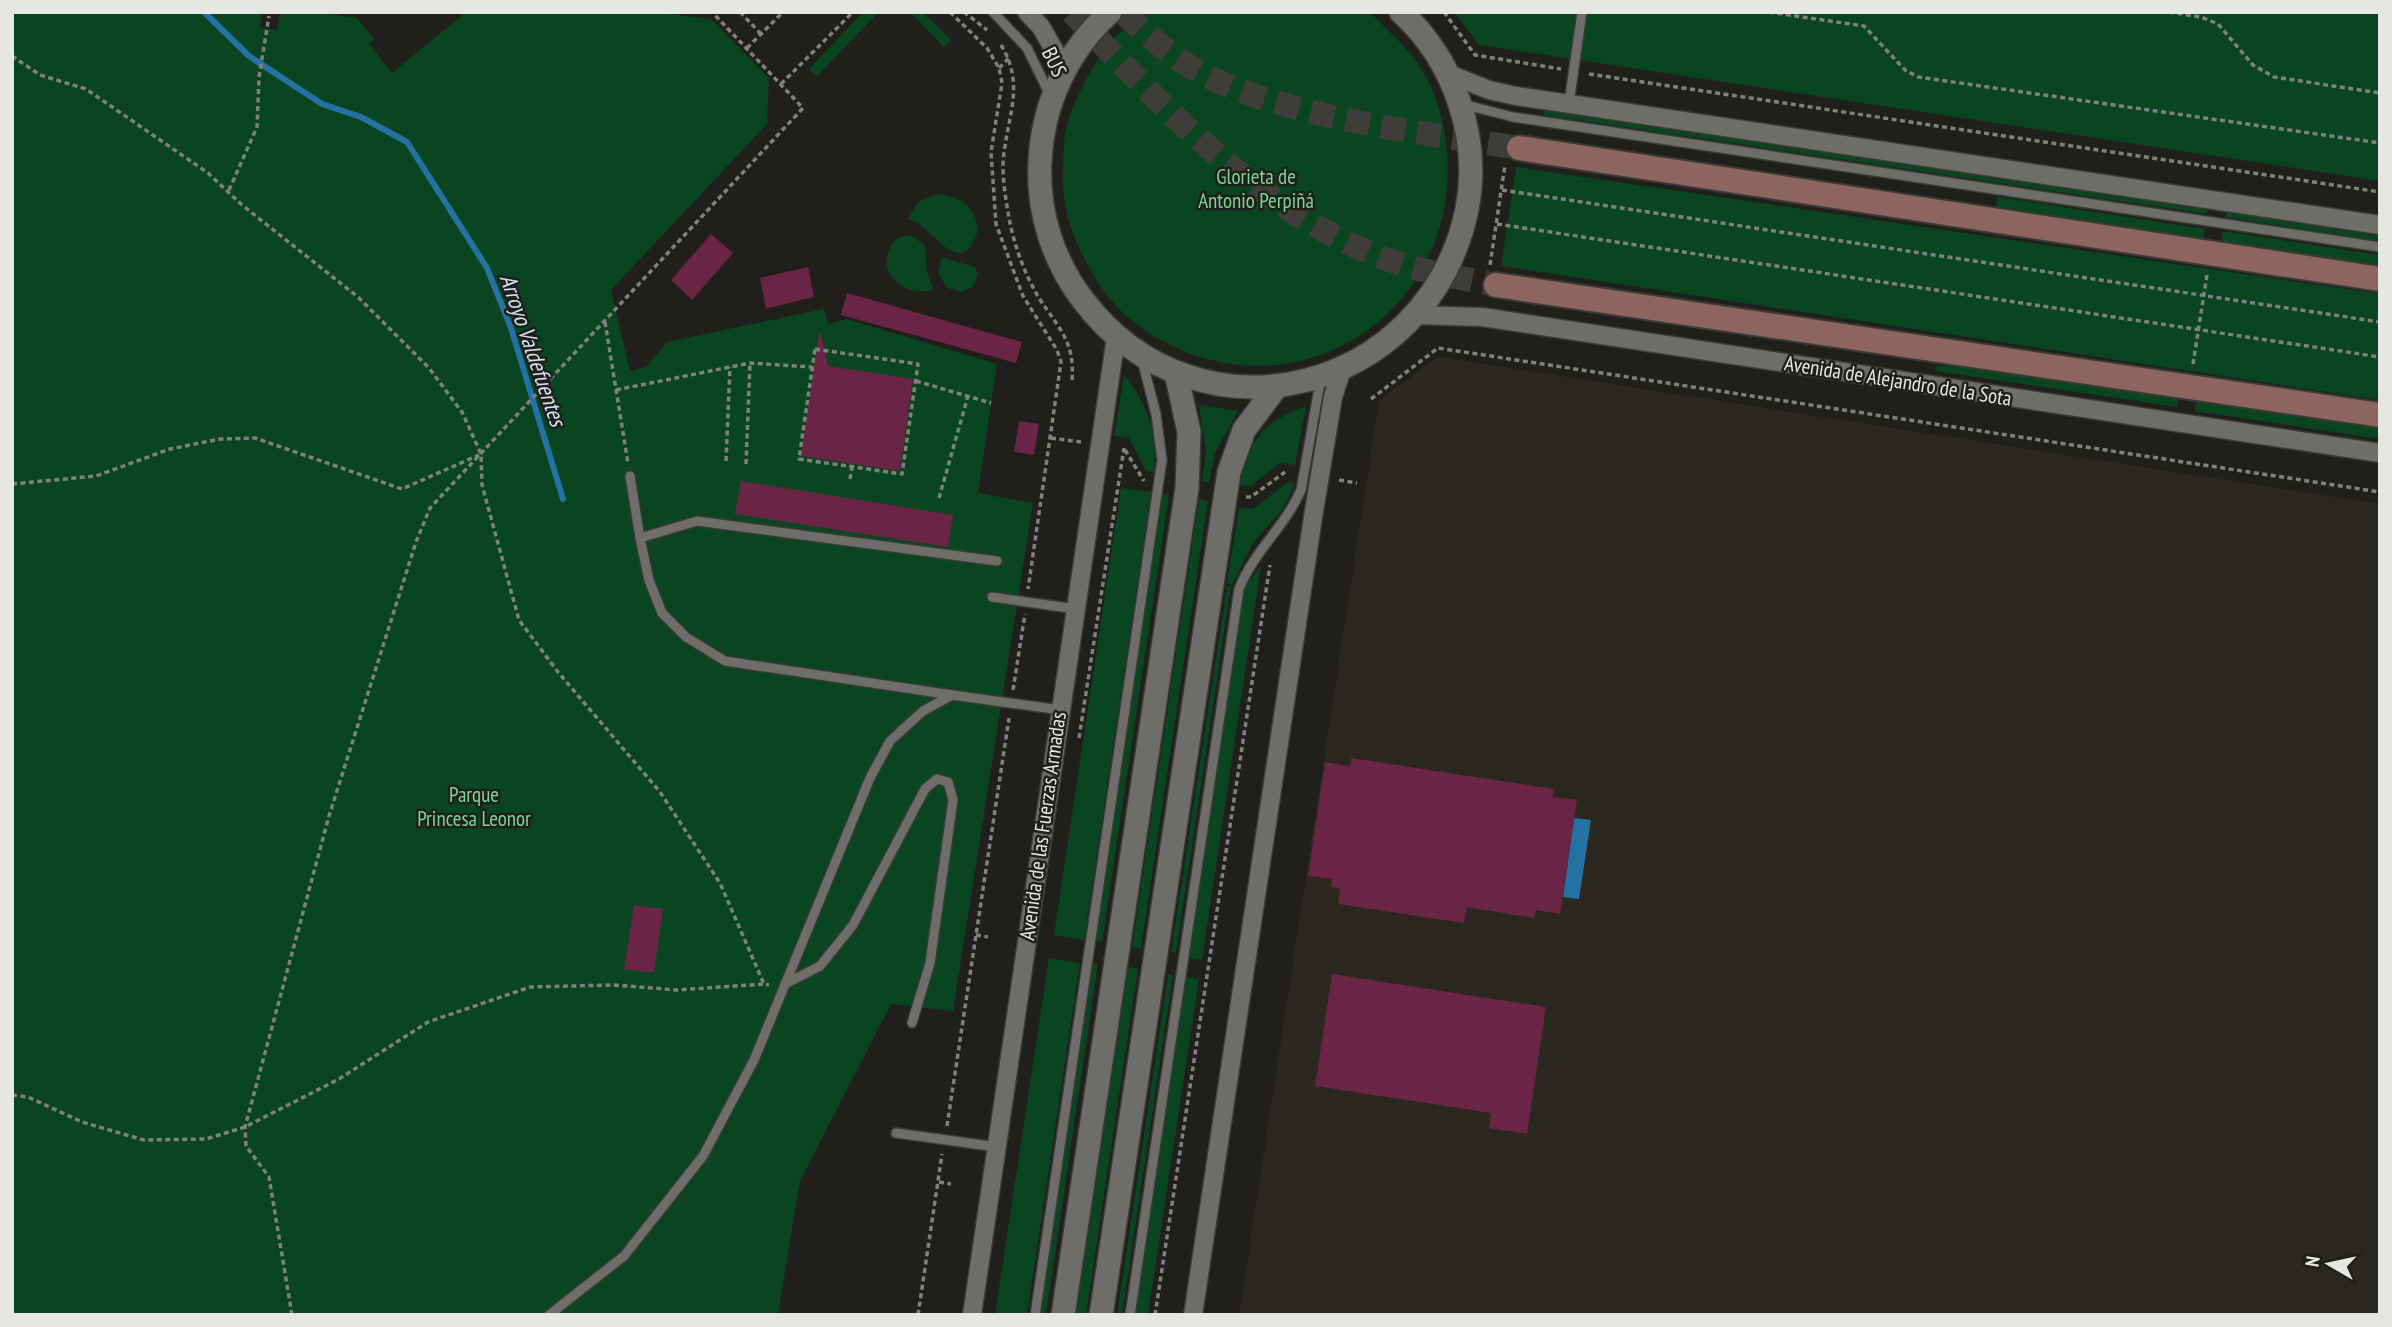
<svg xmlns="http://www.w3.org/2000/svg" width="2392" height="1327" font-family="'PT Sans Narrow',sans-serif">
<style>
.built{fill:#2a281f}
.green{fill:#0a4521}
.water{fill:#2472a3}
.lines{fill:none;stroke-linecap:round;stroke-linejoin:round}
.stream{stroke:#2472a3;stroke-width:6}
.building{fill:#6a2446}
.secondary-tunnel{stroke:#3e3d3a;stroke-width:24;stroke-dasharray:24 12;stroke-linecap:butt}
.service-casing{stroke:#3a3a37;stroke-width:12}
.minor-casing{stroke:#3a3a37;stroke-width:21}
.tertiary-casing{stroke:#3a3a37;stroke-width:26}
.secondary-casing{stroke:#3a3a37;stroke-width:28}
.path{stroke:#81807d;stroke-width:3.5;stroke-dasharray:5 3.5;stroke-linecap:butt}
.service{stroke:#6e6d69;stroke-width:9}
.minor{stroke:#6e6d69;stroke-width:18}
.tertiary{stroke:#6e6d69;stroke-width:23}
.secondary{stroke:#8c665e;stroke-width:24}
.labels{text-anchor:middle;stroke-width:5;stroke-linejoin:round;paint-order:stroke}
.street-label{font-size:21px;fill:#e6e6e3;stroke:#201f1c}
.park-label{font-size:21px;fill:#78d992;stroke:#201f1c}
.water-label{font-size:23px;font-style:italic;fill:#d2e4f2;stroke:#201f1c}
</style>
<rect width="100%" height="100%" fill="#201f1c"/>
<polygon class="built" points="1439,357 2380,504 2380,1315 1239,1315 1379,400"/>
<g class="green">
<polygon points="12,12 262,12 260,27 277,30 280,12 317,12 357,18 374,39 369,44 392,73 466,12 653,12 711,19 769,78 767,124 611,290 630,371 646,367 667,342 824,309 828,324 847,319 997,364 978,493 1033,503 953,1011 891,1004 800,1181 778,1315 12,1315"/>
<polygon points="863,12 879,12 817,76 809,69"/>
<polygon points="910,12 923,12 951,40 944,47"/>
<path d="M1146 12H1367L1375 17C1389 32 1407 47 1418 64 1436 89 1445 123 1447 153 1459 294 1329 401 1194 355 1155 341 1121 318 1099 284 1075 247 1060 209 1063 165 1064 151 1063 135 1068 122 1080 84 1109 32 1146 12Z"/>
<polygon points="1454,12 2380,12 2380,181 1479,45"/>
<polygon points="1544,110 2208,210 2207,214 1543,115"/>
<polygon points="1516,167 2380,294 2380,400 1501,266"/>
<path d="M938 194C960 196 980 209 977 234 959 283 930 222 908 219L918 202Z"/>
<polygon points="1998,197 2205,229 2203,241 1996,209"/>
<polygon points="2226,212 2380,236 2380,241 2225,217"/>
<polygon points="2223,231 2380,255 2380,268 2221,244"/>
<path d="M910 235 925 245 927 272 933 290C898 298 869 264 899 237Z"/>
<polygon points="942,257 975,267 978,274 973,287 962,292 947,288 938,273"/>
<polygon points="1936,366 1973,366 2179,396 2177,407 1935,371"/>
<path d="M1124 375C1148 404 1158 435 1154 473L1146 471 1129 438 1114 436Z"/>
<polygon points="2196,399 2380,426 2380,439 2195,411"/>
<polygon points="1199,405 1238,411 1215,453 1209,482 1202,481 1206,452"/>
<path d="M1306 406 1295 465 1280 463 1251 486 1240 485C1249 440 1262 422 1306 406Z"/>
<polygon points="1288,482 1295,483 1283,509 1253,543 1232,585 1227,583 1239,508 1253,509"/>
<polygon points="1121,488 1151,492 1084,940 1054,935"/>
<polygon points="1163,494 1169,495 1102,942 1096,941"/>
<polygon points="1199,499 1208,501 1141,948 1132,947"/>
<polygon points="1261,566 1202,960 1189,958 1244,588"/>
<polygon points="1227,586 1231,586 1176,953 1171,952"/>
<polygon points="1049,958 1080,963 1027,1315 995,1315"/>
<polygon points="1093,963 1098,964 1046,1315 1040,1315"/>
<polygon points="1128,967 1138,969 1086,1315 1076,1315"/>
<polygon points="1168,974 1173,975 1122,1315 1117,1315"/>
<polygon points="1186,977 1199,979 1148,1315 1135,1315"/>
</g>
<polygon class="water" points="1574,818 1591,820 1579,899 1563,897"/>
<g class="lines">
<polyline class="stream" points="204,12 249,56 322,104 361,117 407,142 487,268 511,328 563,499"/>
</g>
<g class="building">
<polygon points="711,234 733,253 692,300 671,280"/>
<polygon points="808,267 814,297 766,309 760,278"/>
<polygon points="847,293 1022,342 1016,363 841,315"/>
<polygon points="819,334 821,334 828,366 913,379 900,471 801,456"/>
<polygon points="1019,421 1039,424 1034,455 1014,452"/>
<polygon points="741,481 953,515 948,547 735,514"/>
<polygon points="1351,758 1554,789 1553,797 1577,800 1560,914 1536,910 1534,918 1467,907 1464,923 1338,904 1340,888 1331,887 1332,879 1308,876 1325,762 1350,766"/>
<polygon points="634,905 663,909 654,973 624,969"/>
<polygon points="1332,974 1546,1007 1527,1134 1489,1128 1491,1113 1315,1086"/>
</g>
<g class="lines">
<g class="secondary-tunnel">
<path d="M1072 12C1168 112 1270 224 1407 266 1436 274 1466 279 1496 285"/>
<path d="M1123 12C1148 36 1173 58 1203 74 1292 119 1420 132 1519 148"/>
</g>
<g class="service-casing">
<g id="service">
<polyline points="993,12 1027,48 1049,93"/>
<polyline points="1569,103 1582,12"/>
<polyline points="1462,104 1513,117 2380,247"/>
<polyline points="630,476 640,538"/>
<polyline points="992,597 1076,609"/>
<polyline points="952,695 725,661 686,637 662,613 649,580 640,538 697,521 997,561"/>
<polyline points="785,984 820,966 853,925 925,789 937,779 948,782 953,800 930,963 912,1023"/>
<polyline points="896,1133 997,1147"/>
<polyline points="549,1315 624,1256 703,1156 754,1060 870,778 890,741 923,711 952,695 1061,710"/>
<polyline points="1035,1315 1162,460 1156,414 1141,356"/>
<path d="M1130 1315 1239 589C1253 552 1285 527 1301 490L1321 377"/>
</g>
</g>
<g class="minor-casing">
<g id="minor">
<polyline points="1027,12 1041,27 1065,69"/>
<polyline points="1447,73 1489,90 1516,96 2380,225"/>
<polyline points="1416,315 1482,317 2380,453"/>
<polyline points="972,1315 1116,337"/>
<polyline points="1193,1315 1313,517 1333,397 1342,369"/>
</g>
</g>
<g class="tertiary-casing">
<g id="tertiary">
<path d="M1110 12C1067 51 1043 104 1040 161 1037 211 1053 261 1083 300 1198 452 1429 394 1467 209 1481 138 1454 60 1401 12"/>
<polyline points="1063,1315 1187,488 1189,432 1176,373"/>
<polyline points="1101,1315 1229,472 1244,430 1277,386"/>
</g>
</g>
<g class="secondary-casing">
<g id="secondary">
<polyline points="1519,148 2380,279"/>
<polyline points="1496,285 2380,415"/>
</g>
</g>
<g class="path">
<polyline points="740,12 761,34"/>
<polyline points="950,12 987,48 999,68 1002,83 991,152 996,224 1023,296 1057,350 1061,362 1028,589"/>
<polyline points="964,12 987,30"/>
<polyline points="1444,12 1475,55 1561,69"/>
<polyline points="1769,12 1864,26 1905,70 1918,77 2380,143"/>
<polyline points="2169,12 2201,17 2218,24 2253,65 2274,77 2380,93"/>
<path d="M1001 45C1027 87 1005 120 1003 165 1003 183 1006 201 1009 218 1014 245 1025 275 1039 298 1059 329 1075 341 1072 380"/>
<polyline points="747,48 783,12"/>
<polyline points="12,56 40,75 86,89 208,173 242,205 358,297 429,368 462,412 481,454 482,485 519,620 558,672 660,792 720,883 764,984 769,985"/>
<polyline points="999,68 1010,57"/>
<polyline points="1589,74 2380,192"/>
<polyline points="781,84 853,12"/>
<polyline points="229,190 257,127 259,77 269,16"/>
<polyline points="1502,190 2380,322"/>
<polyline points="1497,224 2380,357"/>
<polyline points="1490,265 1505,165"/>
<polyline points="605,322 628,463"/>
<polygon points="815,349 918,364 902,474 799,459"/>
<polyline points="2193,364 2207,275"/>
<polyline points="916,381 991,403"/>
<polyline points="616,390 750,363 812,367"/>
<polyline points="1371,399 1438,348 2380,492"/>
<polyline points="1051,438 1081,442"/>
<polyline points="1125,450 1144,481"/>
<polyline points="726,461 730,367"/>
<polyline points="746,464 750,363"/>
<polyline points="850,479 852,467"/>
<polyline points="1339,480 1357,483"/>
<polyline points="12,484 96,476 170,449 220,439 255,438 402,489 479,455"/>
<polyline points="1246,497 1251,497 1285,472"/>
<polyline points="939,498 968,396"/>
<polyline points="1013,690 1025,614"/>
<polyline points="1079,738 1124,448"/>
<polyline points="976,935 988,937"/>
<polyline points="12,1095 28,1097 82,1122 144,1140 206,1139 245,1127 339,1079 428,1022 530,987 614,985 677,990 764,984"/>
<polyline points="947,1126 1009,718"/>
<polyline points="939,1182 951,1184"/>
<polyline points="292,1315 269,1177 246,1146 245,1127 329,816 416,542 430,508 803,108 712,12"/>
<polyline points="918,1315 942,1154"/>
<polyline points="1155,1315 1270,565"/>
</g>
<use href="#service" class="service"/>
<use href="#minor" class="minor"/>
<use href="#tertiary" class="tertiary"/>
<use href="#secondary" class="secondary"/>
</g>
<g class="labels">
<g class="street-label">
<text transform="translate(1054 62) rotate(64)" y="7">BUS</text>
<text transform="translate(1898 381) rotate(9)" y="7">Avenida de Alejandro de la Sota</text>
<text transform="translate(1043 826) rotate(-82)" y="7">Avenida de las Fuerzas Armadas</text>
</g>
<g class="park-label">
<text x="1256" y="184">Glorieta de<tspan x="1256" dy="24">Antonio Perpiñá</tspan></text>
<text x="474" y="802">Parque<tspan x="474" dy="24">Princesa Leonor</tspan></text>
</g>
<g class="water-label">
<text transform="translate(533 350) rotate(71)" y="8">Arroyo Valdefuentes</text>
</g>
</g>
<rect width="2392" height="1327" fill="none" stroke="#e6e6e3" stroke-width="28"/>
<g transform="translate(2329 1264) rotate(279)" stroke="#201f1c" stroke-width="5" paint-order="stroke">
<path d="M0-5L12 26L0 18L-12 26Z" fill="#e6e6e3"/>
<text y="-10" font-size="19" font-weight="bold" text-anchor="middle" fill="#e6e6e3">N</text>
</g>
</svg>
